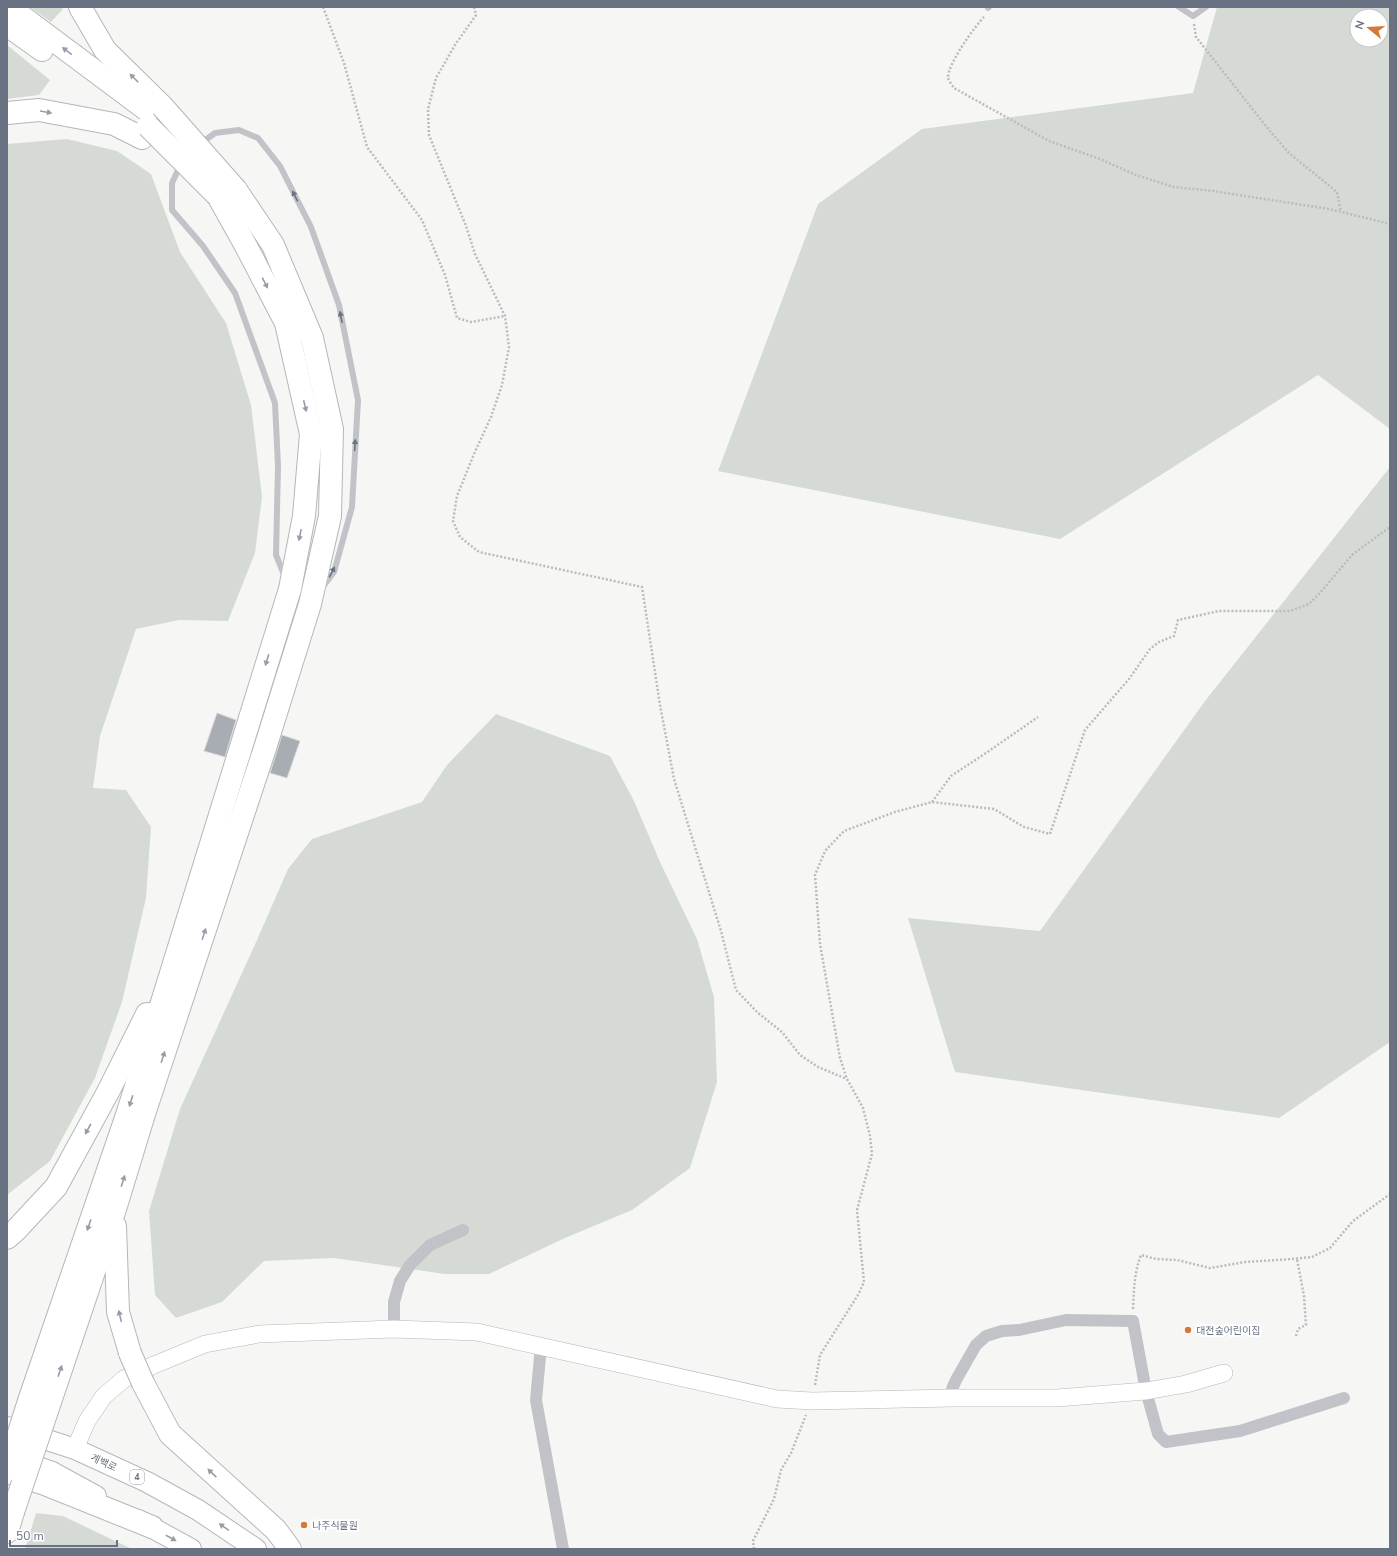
<svg xmlns="http://www.w3.org/2000/svg" width="1397" height="1556" font-family="'Nunito Sans','Noto Sans KR',sans-serif">
<style>
.green{fill:#d5dbd4;fill-rule:evenodd}
.building{fill:#a8adb4;stroke:#d8d8d7}
.lines{fill:none;stroke-linecap:round;stroke-linejoin:round}
.secondary-casing{stroke:#b4b7bc;stroke-width:18}
.primary-casing{stroke:#b5b7bc;stroke-width:22}
.highway-casing{stroke:#b4b6ba;stroke-width:24}
.path{stroke:#b9bbbe;stroke-width:2.5;stroke-dasharray:2 2;stroke-linecap:butt}
.lane{stroke:#c1c3c8;stroke-width:6}
.street{stroke:#c1c3c8;stroke-width:12}
.secondary{stroke:#fff;stroke-width:17}
.primary{stroke:#fff;stroke-width:20}
.highway{stroke:#fff;stroke-width:22}
.highway-bridge-casing{stroke:#b4b6ba;stroke-width:24;stroke-linecap:butt}
.highway-bridge{stroke:#fff;stroke-width:22}
.oneway{fill:#969ca8}
.oneway2{fill:#697282}
.poi-dot{fill:#d17a3a;stroke:#fff;stroke-width:1.5}
.labels{text-anchor:middle;stroke-width:4;stroke-linejoin:round;paint-order:stroke}
.shield{fill:#fff;stroke:#969ca8;stroke-width:1}
.shield-label{font-size:9px;font-weight:bold;fill:#697282}
.poi-label{font-size:10px;fill:#697282;stroke:#fff;text-anchor:start}
.street-label{font-size:10px;fill:#697282;stroke:#fff}
</style>
<rect width="100%" height="100%" fill="#f6f7f4"/>
<g class="green">
<polygon points="30,7 61,7 63,9 51,22"/>
<path d="M1217 7H1390V429L1318 375 1060 539 718 471 818 204 922 129 1193 93ZM1357 16H1381V40H1357Z"/>
<polygon points="7,45 50,80 39,95 7,99"/>
<polygon points="67,139 117,151 151,174 180,252 226,323 251,405 262,497 255,553 228,621 179,620 136,629 100,736 93,788 126,790 151,827 146,898 122,1002 95,1078 50,1161 7,1195 7,144"/>
<polygon points="1390,467 1390,1042 1279,1118 955,1072 908,918 1040,931 1205,701"/>
<polygon points="496,714 610,756 634,801 660,862 697,939 714,997 717,1082 690,1168 632,1210 565,1238 489,1274 445,1274 334,1258 264,1261 222,1302 176,1318 155,1295 149,1211 180,1109 257,940 288,869 312,839 422,802 447,765"/>
<polygon points="36,1513 63,1516 132,1549 25,1549"/>
</g>
<g class="building">
<polygon points="217,713 236,720 225,757 204,751"/>
<polygon points="282,735 300,741 287,778 270,773"/>
</g>
<g class="lines">
<g class="secondary-casing">
<polyline id="secondary" points="75,1449 87,1421 104,1396 124,1379 154,1365 205,1344 259,1334 394,1329 477,1332 777,1399 812,1401 952,1398 1057,1398 1146,1391 1186,1384 1224,1373"/>
</g>
<g class="primary-casing">
<g id="primary">
<polyline points="7,1427 75,1449 147,1482 198,1510 256,1549"/>
<polyline points="15,1459 52,1472 96,1496"/>
<polyline points="138,1520 191,1549"/>
</g>
</g>
<g class="highway-casing">
<g id="highway">
<polyline points="9,7 155,116"/>
<polyline points="80,7 105,50 162,106"/>
<polyline points="7,25 42,50"/>
<polyline points="7,113 39,110 114,124 142,138"/>
<polyline points="115,1226 118,1312 130,1353"/>
<polyline points="7,1238 15,1231 56,1187 108,1092 147,1014"/>
<polyline points="143,1383 170,1434 276,1530 290,1549"/>
<polyline points="29,1401 128,1112 290,589 304,516 311,434 286,323 247,248 218,196"/>
<polyline points="48,1408 115,1209 144,1114 265,748 310,604 330,516 332,429 312,338 273,245 236,190"/>
<polyline points="7,1472 45,1484 152,1527"/>
<polyline points="7,1532 13,1512"/>
</g>
</g>
<g class="path">
<polyline points="323,7 344,63 367,147 422,220 445,275 457,318 471,322 505,316"/>
<polyline points="474,7 476,15 455,45 436,78 428,109 429,135 466,226 475,254 505,316 509,347 502,385 491,417 474,454 457,496 453,521 460,537 479,552 642,587 660,705 674,779 721,931 736,990 758,1013 782,1032 800,1055 818,1067 847,1079"/>
<path d="M984 17C975 26 947 65 948 78 949 81 952 85 954 88L1049 141 1100 159 1136 175 1174 187 1213 191 1329 209 1390 224"/>
<polyline points="1194,24 1196,37 1269,130 1289,153 1337,192 1341,212"/>
<polyline points="932,802 951,776 986,753 1038,717"/>
<path d="M1133 1309C1134 1290 1134 1273 1141 1255L1156 1259 1177 1260 1210 1268 1245 1262 1292 1259 1312 1257 1330 1248 1353 1221 1390 1194"/>
<polyline points="1296,1336 1298,1329 1306,1325 1304,1296 1297,1259"/>
<polyline points="815,1385 820,1355 858,1295 864,1282 857,1210 872,1154 870,1136 863,1108 847,1079 840,1058 820,944 815,875 825,851 844,831 895,812 932,802 994,809 1024,827 1050,834 1085,730 1129,679 1150,649 1159,642 1174,636 1178,620 1219,611 1290,611 1309,604 1319,594 1353,554 1390,527"/>
<polyline points="754,1549 753,1541 774,1499 781,1470 791,1453 806,1415"/>
</g>
<g class="lane">
<polyline points="1179,7 1193,16 1206,7"/>
<polyline points="988,8 989,7"/>
<polyline points="200,144 215,133 239,130 258,138 280,166 311,227 339,305 358,400 352,507 334,572 322,588"/>
<polyline points="181,164 172,183 172,210 203,246 235,293 275,403 278,466 276,555 285,577"/>
</g>
<g class="street">
<polyline points="394,1329 394,1302 400,1281 410,1265 430,1245 463,1230"/>
<polyline points="541,1346 536,1400 563,1549"/>
<polyline points="952,1398 952,1389 956,1380 976,1345 986,1336 1002,1331 1019,1330 1066,1320 1133,1321 1146,1391 1158,1434 1166,1442 1240,1431 1344,1398"/>
</g>
<use href="#secondary" class="secondary"/>
<use href="#primary" class="primary"/>
<use href="#highway" class="highway"/>
<g class="highway-bridge-casing">
<g id="highway-bridge">
<polyline points="162,106 236,190"/>
<polyline points="148,126 218,196"/>
<polyline points="130,1353 143,1383"/>
<polyline points="7,1470 29,1401"/>
<polyline points="13,1512 48,1408"/>
</g>
</g>
<use href="#highway-bridge" class="highway-bridge"/>
</g>
<defs><path id="oneway-solid" d="M-6-.8H1V-3.2L6.5 0L1 3.2V.8H-6Z"/></defs>
<g class="oneway">
<use href="#oneway-solid" transform="translate(67 51) rotate(-143)"/>
<use href="#oneway-solid" transform="translate(134 78) rotate(-135)"/>
<use href="#oneway-solid" transform="translate(46 112) rotate(10)"/>
<use href="#oneway-solid" transform="translate(265 283) rotate(63)"/>
<use href="#oneway-solid" transform="translate(305 406) rotate(77)"/>
<use href="#oneway-solid" transform="translate(300 535) rotate(101)"/>
<use href="#oneway-solid" transform="translate(267 660) rotate(107)"/>
<use href="#oneway-solid" transform="translate(204 934) rotate(-72)"/>
<use href="#oneway-solid" transform="translate(163 1057) rotate(-72)"/>
<use href="#oneway-solid" transform="translate(131 1101) rotate(107)"/>
<use href="#oneway-solid" transform="translate(88 1129) rotate(119)"/>
<use href="#oneway-solid" transform="translate(123 1181) rotate(-73)"/>
<use href="#oneway-solid" transform="translate(89 1225) rotate(109)"/>
<use href="#oneway-solid" transform="translate(120 1316) rotate(-103)"/>
<use href="#oneway-solid" transform="translate(60 1371) rotate(-71)"/>
<use href="#oneway-solid" transform="translate(212 1473) rotate(-137)"/>
<use href="#oneway-solid" transform="translate(224 1527) rotate(-146)"/>
<use href="#oneway-solid" transform="translate(171 1538) rotate(29)"/>
</g>
<g class="oneway2">
<use href="#oneway-solid" transform="translate(295 196) rotate(-117)"/>
<use href="#oneway-solid" transform="translate(341 317) rotate(-101)"/>
<use href="#oneway-solid" transform="translate(355 445) rotate(-87)"/>
<use href="#oneway-solid" transform="translate(332 572) rotate(-63)"/>
</g>
<g class="poi-dot">
<circle cx="1188" cy="1330" r="4"/>
<circle cx="304" cy="1525" r="4"/>
</g>
<g class="labels">
<rect class="shield" x="130" y="1470" width="14" height="14" rx="3"/>
<g class="shield-label">
<text x="137" y="1480">4</text>
</g>
<g class="poi-label">
<text x="1196" y="1334">대전숲어린이집</text>
<text x="312" y="1529">나주식물원</text>
</g>
<g class="street-label">
<text transform="translate(104 1462) rotate(25)" y="4">계백로</text>
</g>
</g>
<rect width="1397" height="1556" fill="none" stroke="#697282" stroke-width="16"/>
<g transform="translate(1369 28) rotate(288)"><circle r="19" fill="#ffffff" stroke="#c3c7cd"/>
<path d="M0-3L7 15L0 10L-7 15Z" fill="#d17a3a"/>
<text y="-6" font-size="11" font-weight="bold" text-anchor="middle" fill="#697282">N</text>
</g>
<path d="M10 1540v6h107v-6" fill="none" stroke="#697282" stroke-width="2"/>
<text x="16" y="1540" font-size="12" fill="#697282" stroke="#ffffff" stroke-width="3" paint-order="stroke">50 m</text>
</svg>
